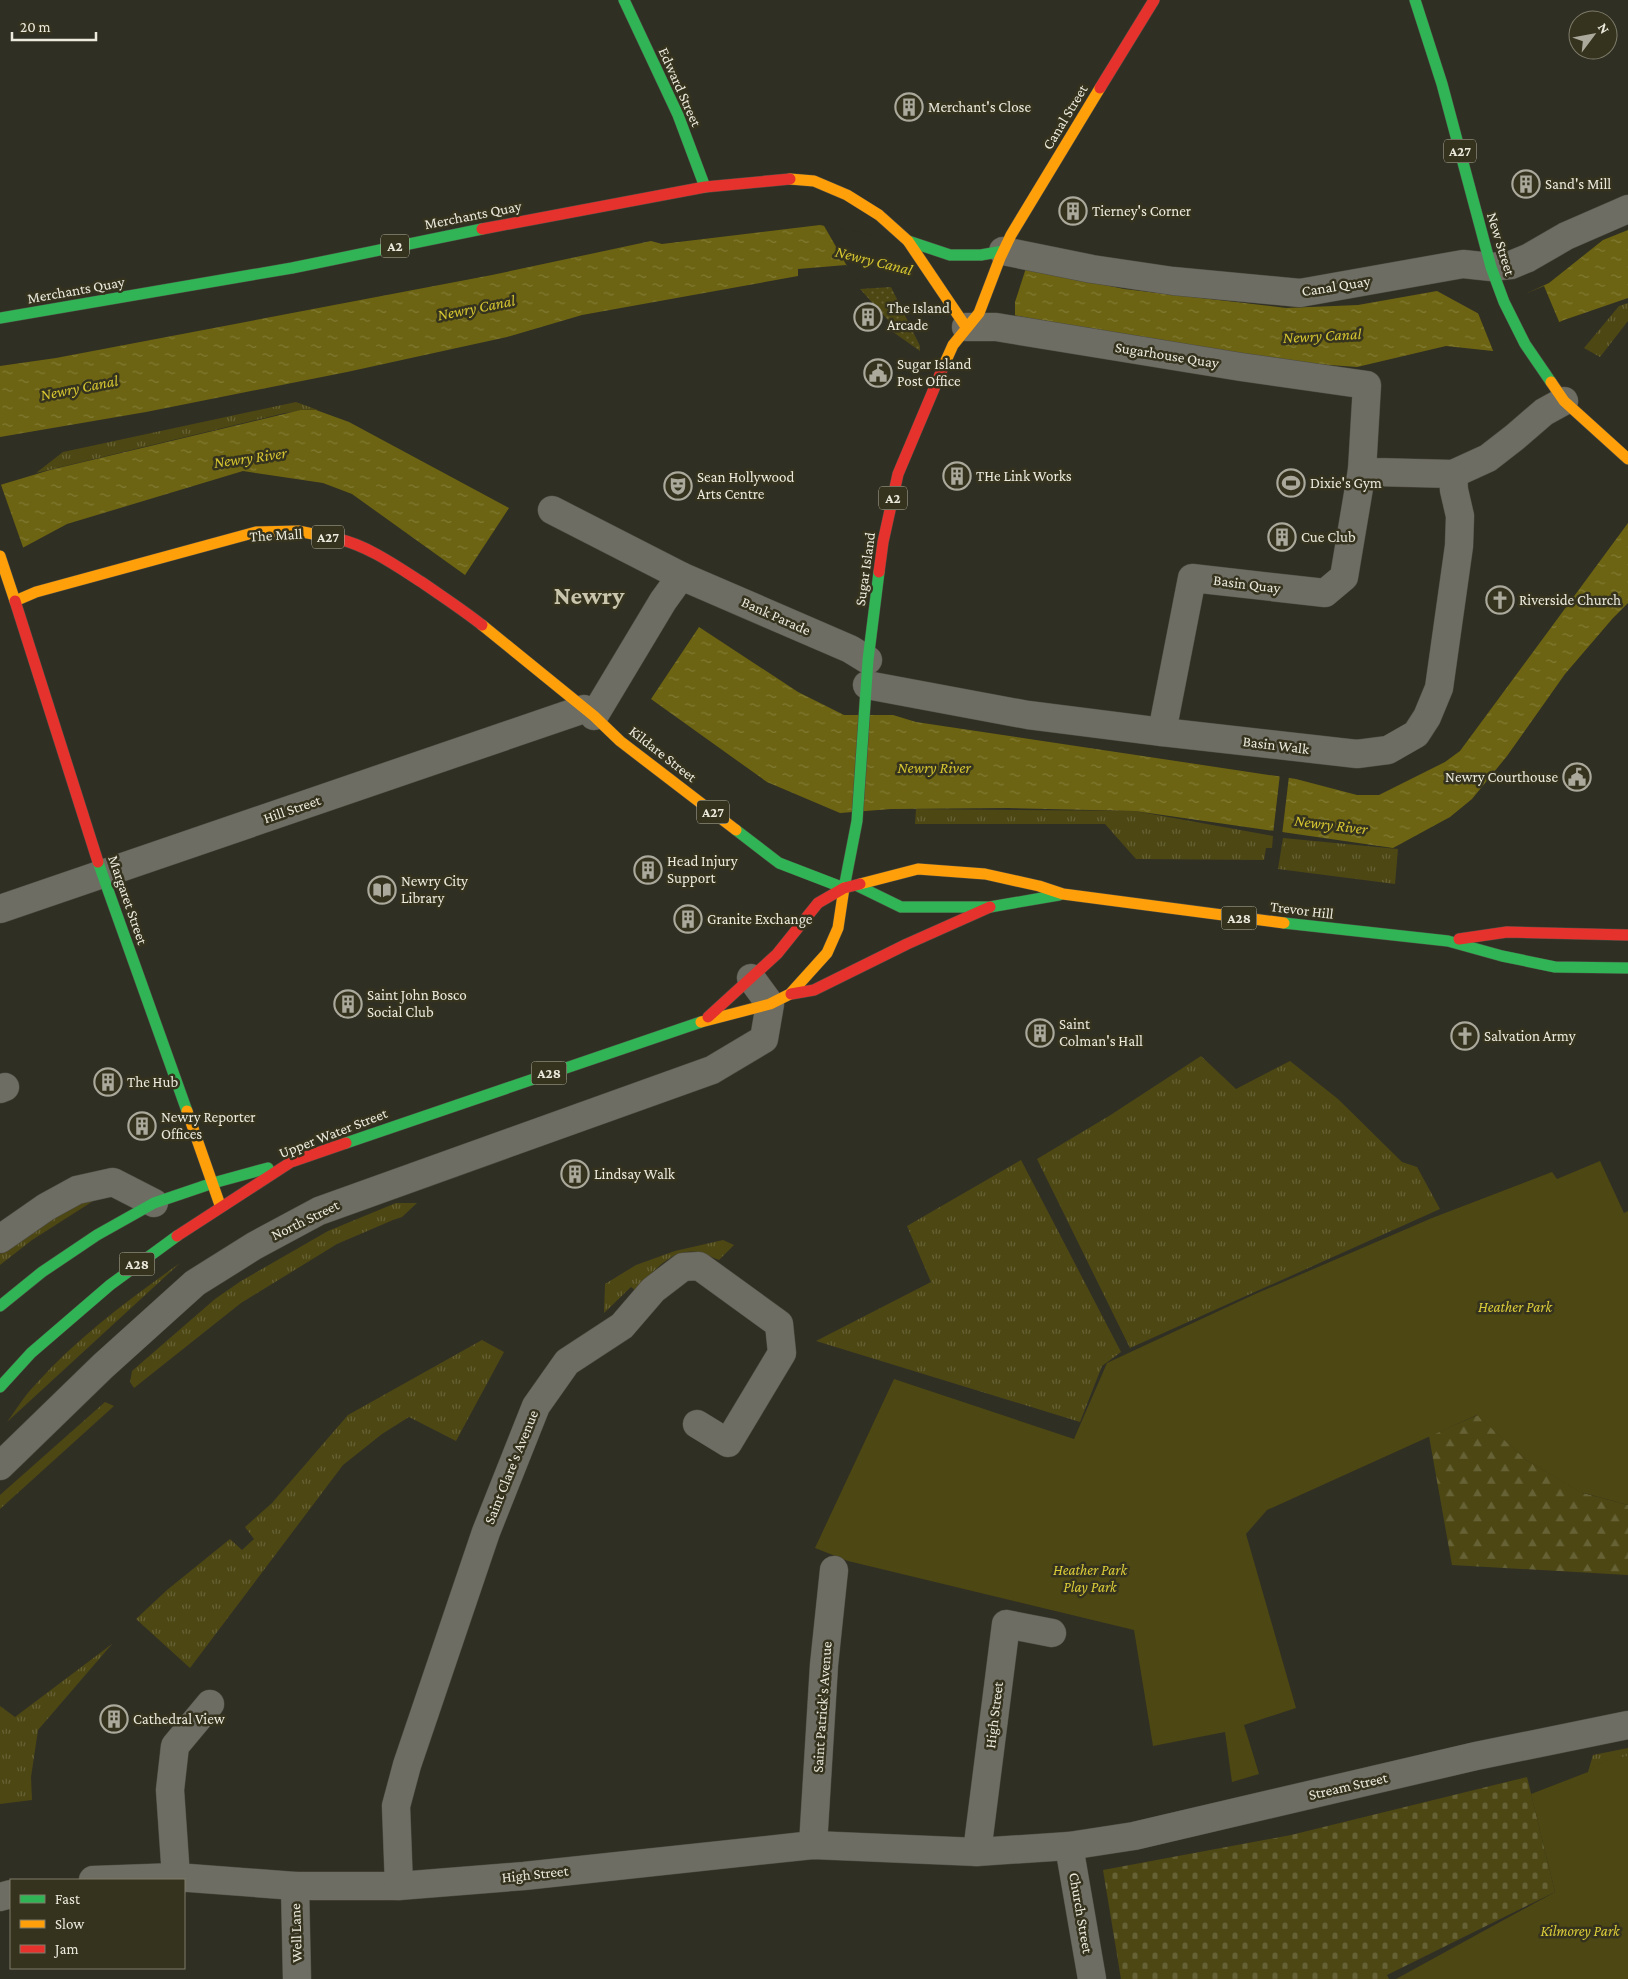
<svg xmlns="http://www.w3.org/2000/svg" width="1628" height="1979" font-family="'Crimson Pro',serif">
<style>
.grass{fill:url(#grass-tufts)}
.forest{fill:url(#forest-firs)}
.cemetery{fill:url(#cemetery-stones)}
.park{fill:#4d4714}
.garden{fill:url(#garden-dots)}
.water{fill:url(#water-ripples)}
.pier{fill:#302f23}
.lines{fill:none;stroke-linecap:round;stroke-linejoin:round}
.street-casing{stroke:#4e4d43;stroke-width:29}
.fast-casing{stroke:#4e4d43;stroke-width:12}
.slow-casing{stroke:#4e4d43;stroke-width:12}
.jam-casing{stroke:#4e4d43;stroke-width:12}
.street{stroke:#6e6d64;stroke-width:28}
.fast{stroke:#30b455;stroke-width:11}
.slow{stroke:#ff9f0a;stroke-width:11}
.jam{stroke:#e5322d;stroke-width:11}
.labels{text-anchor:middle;stroke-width:5;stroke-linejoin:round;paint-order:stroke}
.shield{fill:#35331e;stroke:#b4b3a4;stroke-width:1}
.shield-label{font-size:14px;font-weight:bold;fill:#ebeadd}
.street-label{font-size:15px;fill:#ebeadd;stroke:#35331e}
.poi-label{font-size:15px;fill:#ebeadd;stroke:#35331e;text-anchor:start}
.park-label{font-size:15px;font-style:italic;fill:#dbcc39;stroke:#35331e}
.water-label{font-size:16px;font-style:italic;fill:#d5c530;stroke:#35331e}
.town-label{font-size:25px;font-weight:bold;fill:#c9c6ad;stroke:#35331e}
</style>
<defs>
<pattern id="grass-tufts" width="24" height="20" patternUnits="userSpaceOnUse" patternTransform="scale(1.25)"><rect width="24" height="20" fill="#4d4714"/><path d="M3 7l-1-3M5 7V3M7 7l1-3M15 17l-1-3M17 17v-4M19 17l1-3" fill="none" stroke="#676236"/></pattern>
<pattern id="forest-firs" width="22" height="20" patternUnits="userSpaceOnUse" patternTransform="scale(1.25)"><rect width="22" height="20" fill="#4d4714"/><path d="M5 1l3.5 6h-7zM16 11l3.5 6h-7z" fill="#676236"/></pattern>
<pattern id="cemetery-stones" width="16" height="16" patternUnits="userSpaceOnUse" patternTransform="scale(1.25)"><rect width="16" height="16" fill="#4d4714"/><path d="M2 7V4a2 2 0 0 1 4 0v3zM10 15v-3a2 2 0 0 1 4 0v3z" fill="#676236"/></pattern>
<pattern id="garden-dots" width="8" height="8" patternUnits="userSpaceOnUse" patternTransform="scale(1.25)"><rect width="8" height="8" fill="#4d4714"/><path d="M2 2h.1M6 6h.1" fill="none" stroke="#676236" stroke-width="1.8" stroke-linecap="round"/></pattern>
<pattern id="water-ripples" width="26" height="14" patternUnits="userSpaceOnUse" patternTransform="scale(1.25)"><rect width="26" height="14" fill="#6c6412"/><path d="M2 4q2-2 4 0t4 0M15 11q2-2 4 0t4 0" fill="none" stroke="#817a34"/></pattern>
</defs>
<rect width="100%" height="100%" fill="#302f23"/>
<g class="grass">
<polygon points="1628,303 1628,321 1600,357 1584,348 1619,306"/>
<polygon points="296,402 318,410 285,413 36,473 63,452"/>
<polygon points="916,809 1135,811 1273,836 1272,848 1266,848 1264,860 1136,859 1105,824 915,824"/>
<polygon points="1283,838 1398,849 1395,884 1278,869"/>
<polygon points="1201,1056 1236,1089 1290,1061 1338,1099 1402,1162 1417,1167 1440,1209 1130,1348 1037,1159 1109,1116"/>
<polygon points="1021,1160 1121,1352 1102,1366 1080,1422 816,1341 931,1282 907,1226"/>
<polygon points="101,1196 32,1240 0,1265 0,1254 14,1242 78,1203"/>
<polygon points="396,1203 417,1203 402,1217 393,1220 337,1244 241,1303 134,1388 130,1382 132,1371 215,1299 241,1281 328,1231"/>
<path d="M723 1240 734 1245 719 1260C713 1258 707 1254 701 1253 674 1245 651 1273 636 1291L631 1287 604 1313 605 1284 636 1265 675 1251Z"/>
<path d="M180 1263 7 1422C16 1410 24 1396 35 1385 77 1338 128 1300 180 1263Z"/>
<polygon points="482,1340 504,1352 456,1441 409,1417 382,1434 343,1465 190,1668 136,1619 167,1590 230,1539 242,1550 254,1539 245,1527 272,1503 348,1415"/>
<polygon points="105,1402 114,1406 0,1509 0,1495"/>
<polygon points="112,1644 38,1730 31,1777 32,1800 0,1804 0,1706 15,1717"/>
<polygon points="1628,1748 1628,1838 1588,1772 1593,1755"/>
</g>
<polygon class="forest" points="1478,1415 1526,1460 1583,1493 1628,1505 1628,1575 1452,1565 1429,1436"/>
<polygon class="cemetery" points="1527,1777 1555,1892 1387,1975 1389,1979 1121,1979 1103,1870 1291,1835"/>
<g class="park">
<polygon points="1600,1161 1624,1213 1628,1211 1628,1505 1580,1492 1526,1460 1477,1415 1267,1510 1246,1534 1296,1708 1244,1725 1259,1774 1232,1782 1225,1732 1153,1746 1134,1630 848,1561 815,1548 894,1379 1074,1439 1107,1363 1253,1295 1432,1218 1552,1172 1557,1179"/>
<polygon points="1628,1756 1628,1979 1396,1979 1555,1892 1531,1794 1588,1772 1596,1765 1610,1759"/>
</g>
<polygon class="garden" points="891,287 920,346 920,351 893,332 896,329 860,289"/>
<g class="water">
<polygon points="820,225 1124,289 1286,308 1358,305 1437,291 1481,315 1549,283 1603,240 1628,230 1628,298 1564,320 1493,351 1446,346 1357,367 1276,361 1153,344 1013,315 859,277 846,265 798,269 798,276 582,315 507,337 347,372 146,412 0,437 0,366 56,358 492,275 651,241 662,244"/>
<polygon points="301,410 316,410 349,422 509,508 465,575 352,494 323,483 243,471 67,524 0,560 0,485 50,470"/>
<polygon points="1628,523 1628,603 1613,618 1565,674 1507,756 1472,799 1450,817 1393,848 1135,811 1008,808 891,809 840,813 767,782 651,699 699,627 798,692 844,715 893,715 916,722 1296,779 1357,795 1379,795 1445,762 1460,751"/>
</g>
<g class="pier">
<polygon points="823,224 1026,268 1015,302 1015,318 858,279 851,273"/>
<polygon points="1544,286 1560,324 1494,353 1478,313"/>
<polygon points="0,482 24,550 0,562"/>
<polygon points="1280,774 1289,776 1282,835 1273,834"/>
</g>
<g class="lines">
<g class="street-casing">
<g id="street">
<polyline points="1003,251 1092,269 1173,281 1300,293 1463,264 1491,267 1511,265 1528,258 1566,236 1628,209"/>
<polyline points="966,327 996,327 1241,367 1367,385 1362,470 1344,577 1325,593 1192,578 1162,732"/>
<polyline points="1362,470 1375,472 1453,474 1488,458 1515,437 1544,412 1564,401"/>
<polyline points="552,510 681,576"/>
<polyline points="867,685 1028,715 1162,732 1357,754 1388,750 1416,734 1427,717 1439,688 1459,546 1460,516 1454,490 1453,474"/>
<polyline points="594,716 663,601 681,576 850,649 868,660"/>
<polyline points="0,909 584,709"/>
<polyline points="0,1089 5,1087"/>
<polyline points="0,1239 46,1207 77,1190 113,1182 154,1203"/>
<polyline points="0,1466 103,1366 195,1283 254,1246 319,1211 712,1070 764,1039 770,1004 751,978"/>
<polyline points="813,1845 824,1665 834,1570"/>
<polyline points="1069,1846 1092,1979"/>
<polyline points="977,1852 1006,1624 1052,1633"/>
<polyline points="176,1877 170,1790 175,1746 210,1704"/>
<polyline points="93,1880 176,1877 295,1886 399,1886 524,1876 813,1845 977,1852 1069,1846 1134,1836 1476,1756 1628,1725"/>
<polyline points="295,1886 297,1979"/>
<polyline points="399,1886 396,1806 407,1765 486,1532 536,1406 567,1362 622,1326 653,1290 683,1267 699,1266 779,1324 782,1353 728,1443 697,1424"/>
<polyline points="0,1897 11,1894"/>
</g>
</g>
<g class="fast-casing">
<g id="fast">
<polyline points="624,0 678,115 705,187"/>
<polyline points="1415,0 1442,84 1491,267 1504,302 1525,344 1551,382"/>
<polyline points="908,241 950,255 981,255 1003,251"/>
<polyline points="0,318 292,268 482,229"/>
<polyline points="736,830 779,863 844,888 857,821 868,660 879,572"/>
<polyline points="98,862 187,1111"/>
<polyline points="858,886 901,907 990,907 1059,895"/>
<polyline points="1284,923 1448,941 1502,956 1555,967 1628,968"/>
<polyline points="346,1143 701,1022"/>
<polyline points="0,1306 42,1272 97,1235 154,1203 213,1183 268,1168"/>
<polyline points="0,1387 31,1353 110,1285 177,1236"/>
</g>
</g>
<g class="slow-casing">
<g id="slow">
<polyline points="790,179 814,181 847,195 879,215 908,241 966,327"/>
<polyline points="944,365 953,345 979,313 1000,258 1011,235 1100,88"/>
<polyline points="1551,382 1564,401 1628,459"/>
<polyline points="0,556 15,601 36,592 256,532 298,531 338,539"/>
<polyline points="482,625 594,716 620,741 736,830"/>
<polyline points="860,884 918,869 985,874 1039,886 1063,894 1284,923"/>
<polyline points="701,1022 770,1004 790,994 827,953 838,928 844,888"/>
<polyline points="187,1111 220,1205"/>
</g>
</g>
<g class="jam-casing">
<g id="jam">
<polyline points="1100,88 1154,0"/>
<polyline points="482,229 705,187 790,179"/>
<path d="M338 539C367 545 398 567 423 583 443 597 463 610 482 625"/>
<polyline points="879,572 883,542 898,474 944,365"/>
<polyline points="15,601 98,862"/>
<polyline points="1459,939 1507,932 1628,935"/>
<polyline points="791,994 814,990 907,944 990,907"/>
<polyline points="708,1017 777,954 818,903 844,888 860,884"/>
<polyline points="177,1236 291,1162 346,1143"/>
</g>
</g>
<use href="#street" class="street"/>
<use href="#fast" class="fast"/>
<use href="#slow" class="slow"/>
<use href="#jam" class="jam"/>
</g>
<defs>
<g id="building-ring" transform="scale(1.4375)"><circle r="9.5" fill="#35331e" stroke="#aaa99c" stroke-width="1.5"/><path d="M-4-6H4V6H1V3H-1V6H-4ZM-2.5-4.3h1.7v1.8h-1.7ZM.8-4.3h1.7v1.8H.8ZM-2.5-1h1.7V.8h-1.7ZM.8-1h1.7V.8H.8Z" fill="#aaa99c"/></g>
<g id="civic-ring" transform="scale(1.4375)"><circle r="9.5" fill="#35331e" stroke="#aaa99c" stroke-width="1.5"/><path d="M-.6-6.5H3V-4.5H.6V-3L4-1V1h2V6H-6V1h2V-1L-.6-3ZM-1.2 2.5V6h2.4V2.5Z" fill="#aaa99c"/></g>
<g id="stadium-ring" transform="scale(1.4375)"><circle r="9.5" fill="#35331e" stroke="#aaa99c" stroke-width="1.5"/><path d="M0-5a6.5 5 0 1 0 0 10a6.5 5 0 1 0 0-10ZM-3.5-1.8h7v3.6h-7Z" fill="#aaa99c"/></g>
<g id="theatre-ring" transform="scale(1.4375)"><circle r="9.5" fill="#35331e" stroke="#aaa99c" stroke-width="1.5"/><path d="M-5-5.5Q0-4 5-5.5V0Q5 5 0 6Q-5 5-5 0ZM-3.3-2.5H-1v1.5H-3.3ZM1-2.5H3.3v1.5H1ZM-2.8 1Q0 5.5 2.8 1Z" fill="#aaa99c"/></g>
<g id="church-ring" transform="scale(1.4375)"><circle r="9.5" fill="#35331e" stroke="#aaa99c" stroke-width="1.5"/><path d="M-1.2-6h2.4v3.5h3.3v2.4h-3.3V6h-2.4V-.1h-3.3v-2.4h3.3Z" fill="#aaa99c"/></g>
<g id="library-ring" transform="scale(1.4375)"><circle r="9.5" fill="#35331e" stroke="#aaa99c" stroke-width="1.5"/><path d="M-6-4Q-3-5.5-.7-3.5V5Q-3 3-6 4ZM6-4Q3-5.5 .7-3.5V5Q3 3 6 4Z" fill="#aaa99c"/></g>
</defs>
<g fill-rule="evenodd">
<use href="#building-ring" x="909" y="107"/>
<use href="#building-ring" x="1526" y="184"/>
<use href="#building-ring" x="1073" y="211"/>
<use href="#building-ring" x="868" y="317"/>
<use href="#civic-ring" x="878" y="373"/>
<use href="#building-ring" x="957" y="476"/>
<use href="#stadium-ring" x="1291" y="483"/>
<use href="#theatre-ring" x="678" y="486"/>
<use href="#building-ring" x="1282" y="537"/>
<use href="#church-ring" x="1500" y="600"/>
<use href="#civic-ring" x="1577" y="777"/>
<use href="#building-ring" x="648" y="870"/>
<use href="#library-ring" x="382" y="890"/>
<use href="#building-ring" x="688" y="919"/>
<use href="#building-ring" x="348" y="1004"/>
<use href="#building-ring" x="1040" y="1033"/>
<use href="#church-ring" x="1465" y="1036"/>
<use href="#building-ring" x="108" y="1082"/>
<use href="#building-ring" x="142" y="1126"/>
<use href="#building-ring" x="575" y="1174"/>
<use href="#building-ring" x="114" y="1719"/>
</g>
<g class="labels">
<g class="shield">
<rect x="1444" y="139.5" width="32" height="23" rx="4"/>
<rect x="381" y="234.5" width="28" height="23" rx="4"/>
<rect x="879" y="486.5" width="28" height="23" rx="4"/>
<rect x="312" y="525.5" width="32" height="23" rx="4"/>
<rect x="697" y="800.5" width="32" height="23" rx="4"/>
<rect x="1221.5" y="906.5" width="35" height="23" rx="4"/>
<rect x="531.5" y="1061.5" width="35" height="23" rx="4"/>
<rect x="119.5" y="1252.5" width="35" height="23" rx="4"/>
</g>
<g class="shield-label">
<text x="1460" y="156">A27</text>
<text x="395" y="251">A2</text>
<text x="893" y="503">A2</text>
<text x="328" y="542">A27</text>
<text x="713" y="817">A27</text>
<text x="1239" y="923">A28</text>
<text x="549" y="1078">A28</text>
<text x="137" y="1269">A28</text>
</g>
<g class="street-label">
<text transform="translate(680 87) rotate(66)" y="5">Edward Street</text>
<text transform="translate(1065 117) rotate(-59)" y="5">Canal Street</text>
<text transform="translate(473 215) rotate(-11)" y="5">Merchants Quay</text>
<text transform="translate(1501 244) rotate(73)" y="5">New Street</text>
<text transform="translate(1336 286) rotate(-9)" y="5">Canal Quay</text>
<text transform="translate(76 290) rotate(-10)" y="5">Merchants Quay</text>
<text transform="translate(1167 355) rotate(9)" y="5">Sugarhouse Quay</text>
<text transform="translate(276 535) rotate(-3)" y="5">The Mall</text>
<text transform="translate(865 569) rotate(-82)" y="5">Sugar Island</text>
<text transform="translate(1247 584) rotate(7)" y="5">Basin Quay</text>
<text transform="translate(776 616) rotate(24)" y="5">Bank Parade</text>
<text transform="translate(1276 745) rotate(7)" y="5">Basin Walk</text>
<text transform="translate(663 754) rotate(38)" y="5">Kildare Street</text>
<text transform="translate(292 809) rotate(-19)" y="5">Hill Street</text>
<text transform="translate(128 900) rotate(71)" y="5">Margaret Street</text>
<text transform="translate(1302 910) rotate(7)" y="5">Trevor Hill</text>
<text transform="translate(333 1133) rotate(-21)" y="5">Upper Water Street</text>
<text transform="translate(305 1220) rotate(-26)" y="5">North Street</text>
<text transform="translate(511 1467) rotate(-68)" y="5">Saint Clare's Avenue</text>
<text transform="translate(822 1707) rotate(-86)" y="5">Saint Patrick's Avenue</text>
<text transform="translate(994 1715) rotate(-83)" y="5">High Street</text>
<text transform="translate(1348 1786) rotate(-13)" y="5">Stream Street</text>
<text transform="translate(535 1874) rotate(-6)" y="5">High Street</text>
<text transform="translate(1081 1913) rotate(80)" y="5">Church Street</text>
<text transform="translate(296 1933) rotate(-92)" y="5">Well Lane</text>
</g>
<g class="poi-label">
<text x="928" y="112">Merchant's Close</text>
<text x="1545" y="189">Sand's Mill</text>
<text x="1092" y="216">Tierney's Corner</text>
<text x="887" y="313">The Island<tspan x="887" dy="17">Arcade</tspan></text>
<text x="897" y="369">Sugar Island<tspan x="897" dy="17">Post Office</tspan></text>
<text x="976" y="481">THe Link Works</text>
<text x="697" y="482">Sean Hollywood<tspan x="697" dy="17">Arts Centre</tspan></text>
<text x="1310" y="488">Dixie's Gym</text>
<text x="1301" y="542">Cue Club</text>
<text x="1519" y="605">Riverside Church</text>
<text x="1558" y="782" text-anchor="end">Newry Courthouse</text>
<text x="667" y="866">Head Injury<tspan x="667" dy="17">Support</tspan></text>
<text x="401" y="886">Newry City<tspan x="401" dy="17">Library</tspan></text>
<text x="707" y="924">Granite Exchange</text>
<text x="367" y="1000">Saint John Bosco<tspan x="367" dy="17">Social Club</tspan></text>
<text x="1059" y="1029">Saint<tspan x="1059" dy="17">Colman's Hall</tspan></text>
<text x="1484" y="1041">Salvation Army</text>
<text x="127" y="1087">The Hub</text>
<text x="161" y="1122">Newry Reporter<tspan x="161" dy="17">Offices</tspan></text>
<text x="594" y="1179">Lindsay Walk</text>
<text x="133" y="1724">Cathedral View</text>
</g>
<g class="park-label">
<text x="1515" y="1312">Heather Park</text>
<text x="1090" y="1575">Heather Park<tspan x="1090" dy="17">Play Park</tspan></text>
<text x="1580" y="1936">Kilmorey Park</text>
</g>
<g class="water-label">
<text transform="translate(874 260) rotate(14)" y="6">Newry Canal</text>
<text transform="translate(476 307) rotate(-11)" y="6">Newry Canal</text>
<text transform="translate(1322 335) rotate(-3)" y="6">Newry Canal</text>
<text transform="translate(79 387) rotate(-11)" y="6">Newry Canal</text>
<text transform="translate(250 457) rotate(-8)" y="6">Newry River</text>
<text x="934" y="773">Newry River</text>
<text transform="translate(1331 824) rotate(7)" y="6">Newry River</text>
</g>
<g class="town-label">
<text x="589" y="604">Newry</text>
</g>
</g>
<rect x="10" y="1879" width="175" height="90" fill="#35331e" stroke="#7e7c6a"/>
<rect x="20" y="1895" width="25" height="8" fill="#30b455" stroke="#7e7c6a"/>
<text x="55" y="1904" font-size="15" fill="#ebeadd">Fast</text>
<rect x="20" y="1920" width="25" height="8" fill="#ff9f0a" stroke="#7e7c6a"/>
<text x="55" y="1929" font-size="15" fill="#ebeadd">Slow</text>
<rect x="20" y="1945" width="25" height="8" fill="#e5322d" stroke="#7e7c6a"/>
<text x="55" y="1954" font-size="15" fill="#ebeadd">Jam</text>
<g transform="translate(1593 35) rotate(58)"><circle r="24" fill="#35331e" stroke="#7e7c6a"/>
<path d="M0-4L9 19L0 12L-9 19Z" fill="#aaa99c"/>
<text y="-8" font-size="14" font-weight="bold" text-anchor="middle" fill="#ebeadd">N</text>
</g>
<path d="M12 32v8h84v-8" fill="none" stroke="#ebeadd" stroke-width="2.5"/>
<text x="20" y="32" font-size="15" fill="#ebeadd" stroke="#35331e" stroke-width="4" paint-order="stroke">20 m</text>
</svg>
